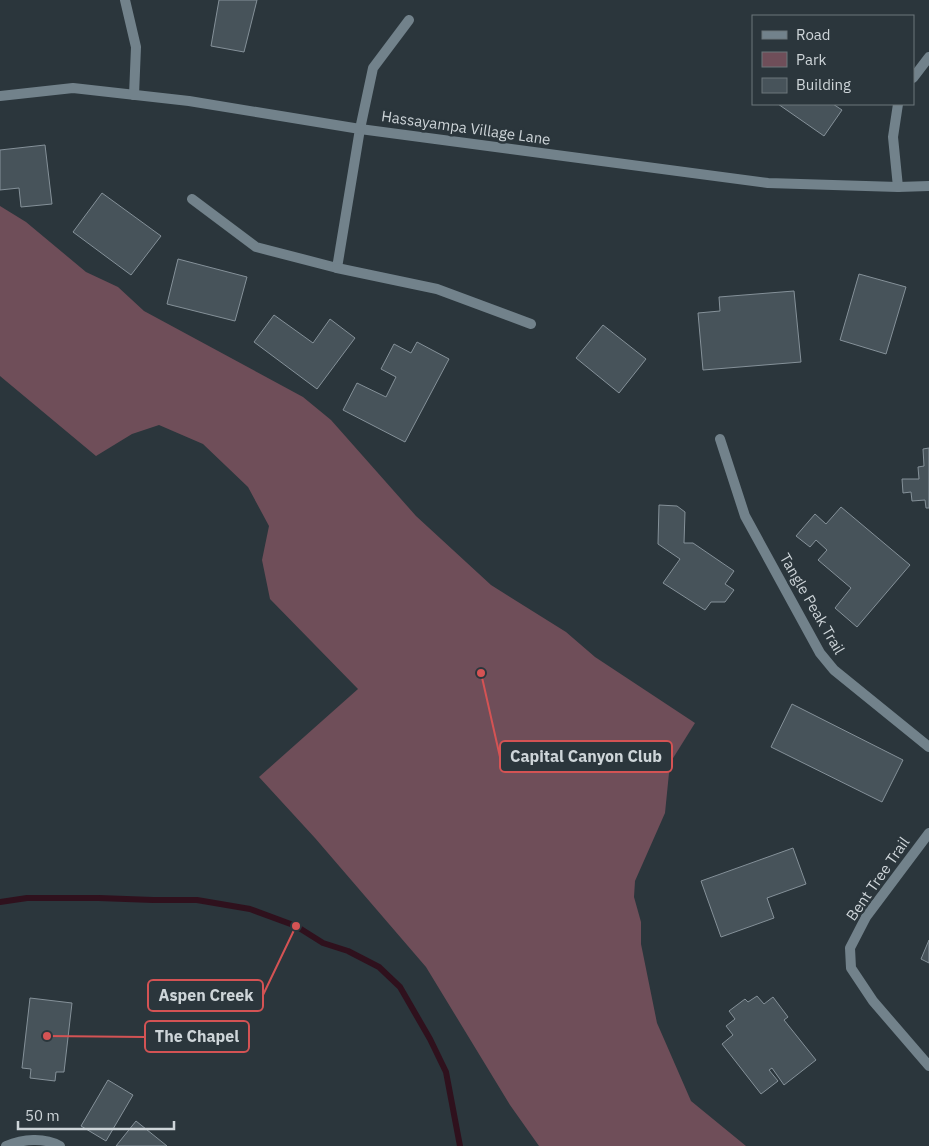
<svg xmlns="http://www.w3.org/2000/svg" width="929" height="1146" font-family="'IBM Plex Sans',sans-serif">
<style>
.green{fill:#6f4e59}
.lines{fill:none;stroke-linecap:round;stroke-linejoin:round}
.stream{stroke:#2f111d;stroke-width:6}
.building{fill:#47535a;stroke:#859199}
.minor{stroke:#72828b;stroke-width:10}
.tertiary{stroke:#72828b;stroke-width:10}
.labels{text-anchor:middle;stroke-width:5;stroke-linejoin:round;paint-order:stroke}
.street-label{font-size:15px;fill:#ced5d9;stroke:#2b363c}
.leader{fill:none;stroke:#d45354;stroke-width:2}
.callout-dot{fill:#d45354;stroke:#2b363c;stroke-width:2}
.callout{fill:#2b363c;stroke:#d45354;stroke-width:2}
.callout-label{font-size:16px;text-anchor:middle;font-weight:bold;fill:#ced5d9}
</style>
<rect width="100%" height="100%" fill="#2b363c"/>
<polygon class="green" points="0,206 26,222 86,272 118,287 144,311 303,397 331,420 416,516 491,585 566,632 595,657 695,723 670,763 665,813 635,881 634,897 641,922 641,944 657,1023 691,1101 746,1146 539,1146 510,1105 426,967 315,838 259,777 358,689 270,599 262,560 269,526 248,487 203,444 159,425 132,434 96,456 0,376"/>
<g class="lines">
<polyline class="stream" points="0,902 27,898 99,898 153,900 197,900 250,909 296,926 323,943 348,951 379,967 400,987 430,1039 446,1072 460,1146"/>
</g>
<g class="building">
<polygon points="219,0 257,0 244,52 211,46"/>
<polygon points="778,104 833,104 842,110 824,136"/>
<polygon points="45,145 52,204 21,207 19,188 0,190 0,150"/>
<polygon points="102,193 161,236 131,275 73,232"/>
<polygon points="178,259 247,277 235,321 167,304"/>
<polygon points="859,274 906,287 886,354 840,340"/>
<polygon points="794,291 801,362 703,370 698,313 720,311 719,297"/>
<polygon points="274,315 313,343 330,319 355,338 317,389 254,342"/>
<polygon points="603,325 646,359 619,393 576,358"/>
<polygon points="417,342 449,359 405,442 343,410 357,383 386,397 396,377 381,369 394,344 411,353"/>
<polygon points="929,448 929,508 926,508 925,500 912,501 911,492 903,493 902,479 919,479 918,467 924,466 923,449"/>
<polygon points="659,505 677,506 685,512 684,543 693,543 734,571 725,584 734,590 725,602 711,602 705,610 663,583 680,559 658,544"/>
<polygon points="841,507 910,565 857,627 835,608 851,588 818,560 827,550 816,540 810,547 796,536 815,514 826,524"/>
<polygon points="792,704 903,760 882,802 771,747"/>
<polygon points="793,848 806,884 767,898 774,918 721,937 701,881"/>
<polygon points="929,940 929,963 921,959"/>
<polygon points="757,996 764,1004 773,997 788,1017 784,1020 816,1060 784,1085 772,1068 769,1070 778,1081 761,1094 722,1044 733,1035 726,1026 735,1019 729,1011 745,999 748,1002"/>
<polygon points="30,998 72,1003 64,1072 56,1072 55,1081 30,1078 31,1069 22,1068"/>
<polygon points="108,1080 133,1095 106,1141 81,1126"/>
<polygon points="136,1121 167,1146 116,1146"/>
</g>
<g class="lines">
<g class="minor">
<polyline points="125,0 136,47 134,95"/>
<polyline points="913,78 929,57"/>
<polyline points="898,187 893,137 898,104"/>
<polyline points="192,199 256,247 337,268 360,129 373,68 409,20"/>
<polyline points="337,268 437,289 531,324"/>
<polyline points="720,439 745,516 820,653 834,670 929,747"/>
<polyline points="929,833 866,917 850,948 851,968 873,1001 929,1066"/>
<path d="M6 1146C23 1139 44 1137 60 1146"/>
</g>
<polyline class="tertiary" points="0,96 73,88 189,101 360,129 768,183 898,187 929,186"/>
</g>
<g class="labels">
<g class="street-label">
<text transform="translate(466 128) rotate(8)" y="5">Hassayampa Village Lane</text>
<text transform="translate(812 604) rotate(60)" y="5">Tangle Peak Trail</text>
<text transform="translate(878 879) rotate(-55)" y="5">Bent Tree Trail</text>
</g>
</g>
<path class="leader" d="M481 673L500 757M296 926L263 995M47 1036L145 1037"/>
<g class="callout-dot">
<circle cx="481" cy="673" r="5"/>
<circle cx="296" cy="926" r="5"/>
<circle cx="47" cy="1036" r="5"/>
</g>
<g class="callout">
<rect x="500" y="741" width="172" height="31" rx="5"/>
<rect x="148" y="980" width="115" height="31" rx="5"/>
<rect x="145" y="1021" width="104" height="31" rx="5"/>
</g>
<g class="callout-label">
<text x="586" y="762">Capital Canyon Club</text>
<text x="206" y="1001">Aspen Creek</text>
<text x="197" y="1042">The Chapel</text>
</g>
<rect x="752" y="15" width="162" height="90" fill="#2b363c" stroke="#6c767b"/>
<rect x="762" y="31" width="25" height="8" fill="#72828b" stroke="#6c767b"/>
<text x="796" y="40" font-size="15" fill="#ced5d9">Road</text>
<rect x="762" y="52" width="25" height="15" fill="#6f4e59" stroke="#6c767b"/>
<text x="796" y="65" font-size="15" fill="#ced5d9">Park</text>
<rect x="762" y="78" width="25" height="15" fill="#47535a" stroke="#6c767b"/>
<text x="796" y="90" font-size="15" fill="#ced5d9">Building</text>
<path d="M18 1121v8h156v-8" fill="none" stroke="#ced5d9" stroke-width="2.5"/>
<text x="25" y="1121" font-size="15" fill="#ced5d9" stroke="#2b363c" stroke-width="4" paint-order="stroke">50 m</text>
</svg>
